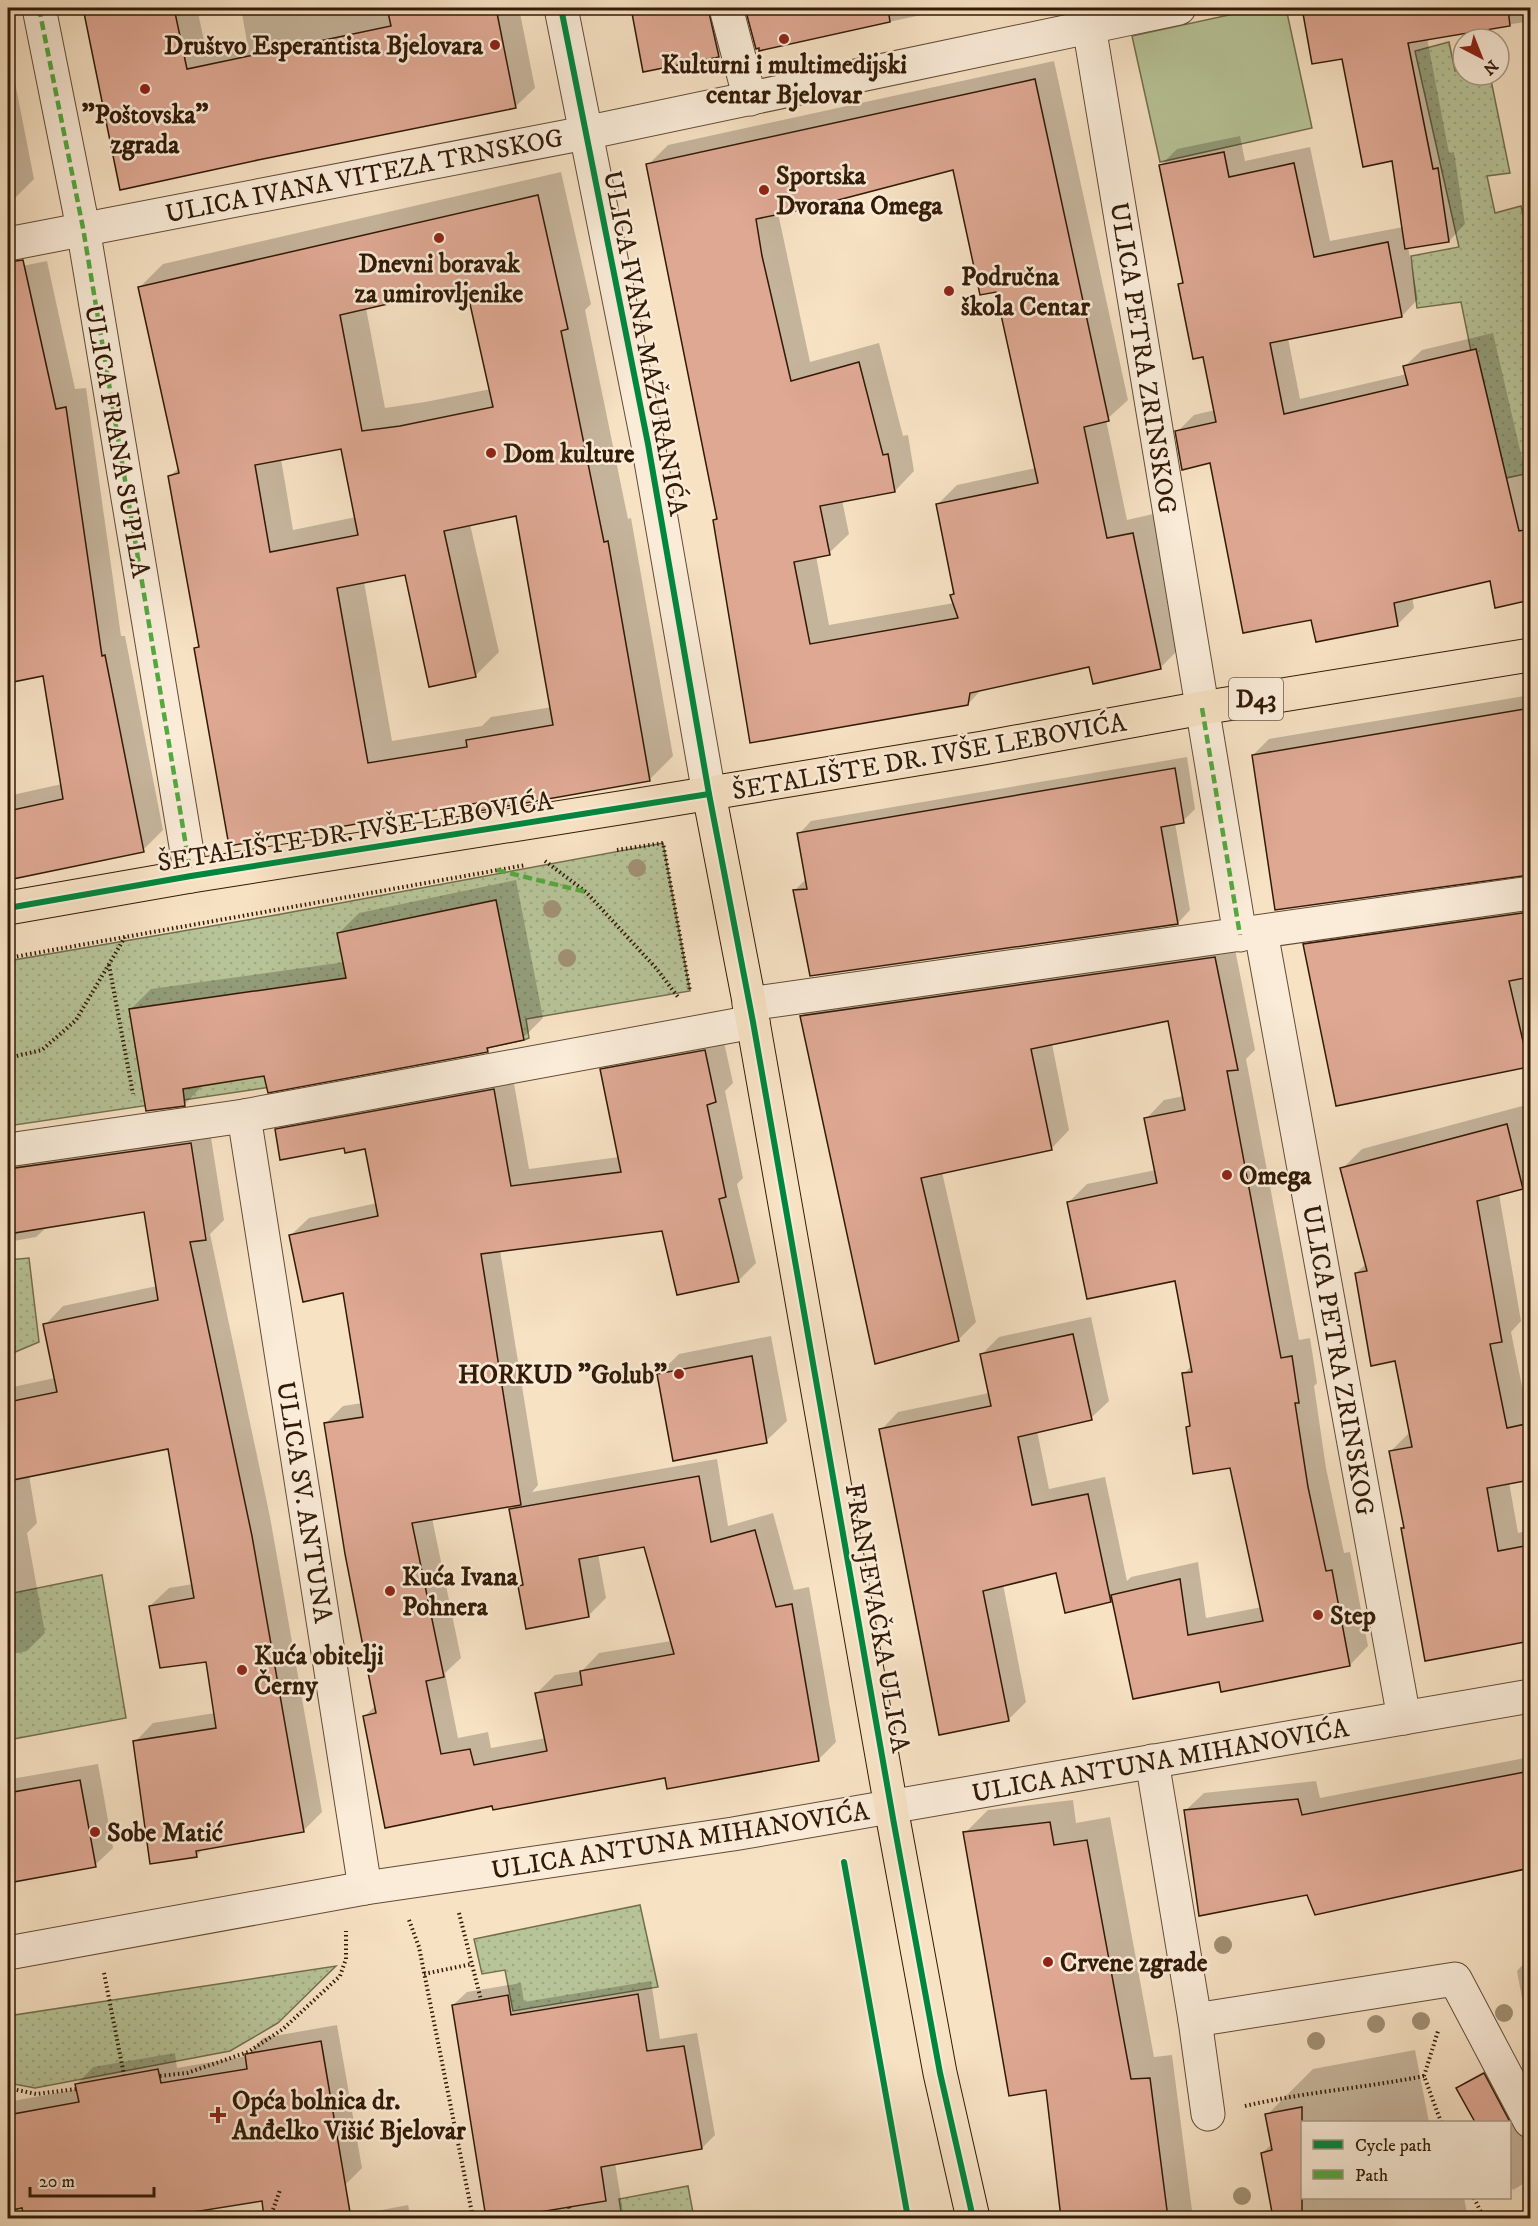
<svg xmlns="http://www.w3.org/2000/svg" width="1538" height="2226" font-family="'IM FELL DW Pica',serif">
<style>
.grass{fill:#b7c498;stroke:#746f4f;stroke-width:1.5}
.park{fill:url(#park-dots);stroke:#746f4f;stroke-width:1.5}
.shadow{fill:#0003;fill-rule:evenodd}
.building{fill:#dea893;stroke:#321a06;stroke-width:1.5;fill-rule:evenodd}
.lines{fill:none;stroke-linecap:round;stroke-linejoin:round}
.minor-casing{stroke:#634c36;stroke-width:35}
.major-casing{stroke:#321a06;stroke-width:35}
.path{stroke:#321a06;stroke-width:4;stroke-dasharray:1.5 3;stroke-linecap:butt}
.minor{stroke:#faecd9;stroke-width:33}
.major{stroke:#f7e2c4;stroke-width:33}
.quiet{stroke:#54a940;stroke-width:4.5;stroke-dasharray:9 4.5;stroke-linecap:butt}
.cycleway-casing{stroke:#faecd9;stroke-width:10}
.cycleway{stroke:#00873e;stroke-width:6}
.tree{fill:#a19074}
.poi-dot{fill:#8f2418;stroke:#faecd9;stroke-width:2}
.labels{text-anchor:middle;stroke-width:5;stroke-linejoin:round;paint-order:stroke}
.shield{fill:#faecd9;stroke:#6e5945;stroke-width:1.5}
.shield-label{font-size:24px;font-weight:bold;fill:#321a06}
.poi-label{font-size:26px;font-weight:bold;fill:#321a06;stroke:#faecd9;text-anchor:start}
.street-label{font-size:26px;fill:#321a06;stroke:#faecd9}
</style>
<defs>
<pattern id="park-dots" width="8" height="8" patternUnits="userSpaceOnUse" patternTransform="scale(1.5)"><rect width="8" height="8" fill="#b7c498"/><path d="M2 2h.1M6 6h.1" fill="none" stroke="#9ea882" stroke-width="1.8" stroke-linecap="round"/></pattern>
</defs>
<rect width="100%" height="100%" fill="#f7e2c4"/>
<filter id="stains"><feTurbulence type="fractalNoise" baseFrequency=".00333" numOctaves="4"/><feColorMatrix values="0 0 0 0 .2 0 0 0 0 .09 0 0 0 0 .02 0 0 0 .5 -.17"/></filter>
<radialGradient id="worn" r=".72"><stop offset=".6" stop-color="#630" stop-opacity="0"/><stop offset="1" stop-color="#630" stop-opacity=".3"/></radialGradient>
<polygon class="grass" points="1261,8 1286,8 1312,128 1160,162 1132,36"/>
<g class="park">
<polygon points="1449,42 1455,71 1463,70 1463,75 1490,75 1510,173 1487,176 1495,213 1521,206 1529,238 1530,238 1530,473 1488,482 1481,400 1461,302 1417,308 1411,256 1459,247 1415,51"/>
<polygon points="663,843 690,991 526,1019 529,1038 524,1040 365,1073 8,1126 8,961 276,915"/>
<polygon points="29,1258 39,1342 8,1355 8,1260"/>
<polygon points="102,1575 126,1718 8,1740 8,1594"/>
<polygon points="640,1905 658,1987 513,2011 505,1970 482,1974 474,1939"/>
<polygon points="336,1966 278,2023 230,2051 35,2088 8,2083 8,2016"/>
<polygon points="688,2186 694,2218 622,2218 619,2199"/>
</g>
<g class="shadow">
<polygon points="84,8 197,8 206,50 247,42 241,8 519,8 535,88 515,107 121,188"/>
<polygon points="632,8 742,8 747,27 719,55 645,71"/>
<polygon points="747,8 955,8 760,49 760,47 757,47"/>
<polygon points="1304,8 1530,8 1530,21 1427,38 1449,153 1454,152 1465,224 1449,241 1408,247 1418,299 1402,316 1288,338 1300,399 1407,374 1405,366 1422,350 1493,333 1524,467 1530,465 1530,599 1496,606 1491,579 1412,597 1414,608 1398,624 1313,618 1211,461 1177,432 1194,415 1215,410 1204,355 1180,284 1184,280 1160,166 1177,149 1240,136 1245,161 1310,147 1330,241 1403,227 1393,160 1344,57 1313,62"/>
<polygon points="8,47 34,179 14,199 8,200"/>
<path d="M1054 61 1128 400 1106 420 1127 520 1153 514 1180 648 1160 668 1091 666 982 689 968 704 751 742 714 520 718 516 648 165 668 145ZM954 168 997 290 1036 468 957 485 937 505 955 591 951 595 954 603 829 625 816 556 829 553 849 534 842 500 895 491 914 471 908 435 903 436 879 343 810 362 778 213Z"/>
<path d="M561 172 591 304 585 310 628 519 631 518 673 756 649 780 478 802 230 844 196 649 200 644 170 476 180 467 139 288 163 264ZM467 285 491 389 425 402 385 408 366 308ZM342 447 356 517 293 530 281 459ZM518 515 552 707 491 717 482 726 392 741 364 582 406 574 475 676 499 652 470 524Z"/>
<polygon points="47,261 75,389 86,388 121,636 125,636 163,830 143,850 8,878 8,796 62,784 44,674 8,681 8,269"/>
<polygon points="1530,695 1530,873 1253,755 1269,739"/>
<polygon points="1187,757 1195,809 1183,821 1175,823 1190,910 1178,923 794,891 807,878 799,834 811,821"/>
<polygon points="516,880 543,1018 523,1038 493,1045 487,1051 266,1074 204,1084 185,1104 131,1009 151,989 345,962 339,933 359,913"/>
<polygon points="1530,899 1530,976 1527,976 1530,991 1530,1063 1528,1066 1305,945 1321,928"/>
<polygon points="1233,939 1255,1050 1246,1059 1299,1340 1310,1338 1317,1383 1314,1386 1326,1468 1344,1553 1350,1552 1368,1646 1350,1665 1220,1680 1113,1598 1110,1601 1058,1572 1003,1584 1026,1702 1009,1719 881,1430 898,1412 989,1393 981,1355 999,1337 1091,1317 1109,1401 1091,1418 1037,1431 1049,1489 1105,1477 1127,1581 1131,1577 1198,1562 1206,1618 1262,1607 1231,1466 1188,1427 1191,1424 1184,1374 1192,1365 1176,1279 1069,1202 1087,1184 1156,1170 1146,1119 1164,1100 1184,1096 1170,1019 1052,1044 1069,1130 1051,1149 942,1172 976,1322 958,1340 802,1016 820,998"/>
<path d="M722 1033 733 1083 725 1091 743 1178 737 1184 756 1263 738 1281 664 1229 500 1250 538 1485 532 1492 717 1459 728 1526 773 1513 794 1590 809 1587 836 1742 819 1759 666 1777 493 1804 365 1716 376 1705 325 1424 343 1406 362 1403 344 1292 291 1235 309 1218 377 1203 366 1147 345 1146 276 1130 294 1112 512 1072 529 1169 619 1157 601 1070 619 1052ZM517 1504 511 1510 524 1582 519 1586 588 1616 606 1598 598 1554 645 1545 671 1641 599 1653 582 1671 555 1675 537 1693 546 1738 491 1748 488 1732 458 1738 445 1673 461 1658 432 1518Z"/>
<polygon points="1526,1105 1530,1121 1530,1179 1522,1187 1499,1194 1521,1321 1511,1332 1525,1401 1530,1399 1530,1478 1509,1482 1518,1533 1530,1530 1530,1639 1426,1659 1402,1529 1405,1526 1390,1452 1410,1432 1396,1360 1356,1273 1366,1264 1342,1169 1362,1149"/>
<polygon points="209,1125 224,1220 210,1234 270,1517 322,1812 303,1831 204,1848 197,1855 135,1742 153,1723 215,1713 207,1660 150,1606 169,1588 193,1584 169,1448 29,1475 37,1523 27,1533 45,1633 27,1651 8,1655 8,1388 55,1378 45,1325 63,1306 157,1286 145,1211 48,1226 36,1237 8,1242 8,1145"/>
<polygon points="771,1336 787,1421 766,1441 659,1374 679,1354"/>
<polygon points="1530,1757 1530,1867 1316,1914 1308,1893 1185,1811 1204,1793 1316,1781 1320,1798"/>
<polygon points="98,1764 113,1848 95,1865 8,1881 8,1766 11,1779"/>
<polygon points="1073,1800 1076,1823 1110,1817 1154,2057 1172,2055 1193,2218 1063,2218 1047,2088 965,1833 988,1810"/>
<polygon points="1530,1957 1530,2042 1517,1971"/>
<polygon points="651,1981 660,2039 697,2033 715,2135 702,2148 615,2163 624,2218 487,2218 453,2005 467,1992 521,1983 524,2002"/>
<polygon points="337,2025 362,2168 345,2185 212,2207 214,2218 26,2218 23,2206 8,2209 8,2102 78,2089 77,2084 93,2067 175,2053 177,2068 247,2056 263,2038"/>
<polygon points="1415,2050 1429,2122 1302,2122 1302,2198 1464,2198 1468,2218 1275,2218 1262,2153 1272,2144 1267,2115 1313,2069"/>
<polygon points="1490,2068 1530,2132 1530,2180 1513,2190 1510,2184 1510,2122 1477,2122 1458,2088 1465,2082"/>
<polygon points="408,2205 411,2218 340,2218"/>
</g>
<g class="building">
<polygon points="83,8 174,8 187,69 391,26 387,8 496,8 516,108 258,160 120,190"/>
<polygon points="631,8 708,8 719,57 643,72"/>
<polygon points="745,8 888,8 890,22 759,51 759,48 756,49"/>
<polygon points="1302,8 1508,8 1510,26 1408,43 1433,169 1438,168 1449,242 1405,249 1392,161 1363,167 1342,59 1312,64"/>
<path d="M1035 79 1109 421 1084 427 1107 538 1133 533 1161 669 1093 684 1089 667 970 693 968 705 750 743 713 520 717 519 646 164ZM953 170 980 295 996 292 1038 483 936 504 954 594 950 595 958 618 810 644 794 562 830 555 820 506 895 492 888 454 883 455 859 362 791 381 762 256 756 219 800 210Z"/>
<polygon points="1224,152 1229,177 1294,163 1314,257 1388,242 1402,317 1270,343 1284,414 1408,385 1403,366 1476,349 1519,531 1530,529 1530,600 1495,608 1490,581 1394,603 1398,626 1316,642 1311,620 1243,633 1210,463 1182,470 1175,431 1216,422 1203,357 1193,359 1178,284 1183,283 1159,165"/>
<path d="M538 195 568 329 561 331 604 542 608 541 650 781 479 811 477 803 229 846 194 648 199 647 168 476 179 473 138 287ZM466 286 493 407 400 426 362 431 340 315ZM341 449 358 535 270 552 255 465ZM516 516 553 725 466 740 467 747 368 763 337 588 405 575 429 687 476 677 444 531Z"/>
<polygon points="23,260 56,409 66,407 102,656 105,655 144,852 8,880 8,811 63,799 43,676 8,683 8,544 13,544 8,504 8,262"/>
<polygon points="1530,708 1530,875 1275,910 1252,755"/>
<polygon points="1175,768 1184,823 1161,827 1178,924 810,976 793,890 807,889 797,833"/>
<polygon points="496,900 524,1040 487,1048 488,1052 268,1093 264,1076 183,1089 185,1106 146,1111 129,1009 346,978 337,933"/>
<polygon points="1530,912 1530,977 1509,981 1529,1067 1336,1106 1303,944"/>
<polygon points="1215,957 1238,1070 1227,1071 1281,1358 1292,1356 1299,1403 1295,1403 1308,1487 1326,1571 1332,1570 1350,1666 1221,1692 1219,1682 1133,1699 1111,1595 1180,1579 1188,1635 1263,1621 1230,1468 1193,1474 1186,1427 1190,1426 1182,1373 1192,1372 1175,1281 1087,1299 1067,1202 1157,1183 1144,1118 1185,1110 1168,1021 1031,1049 1052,1150 921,1178 959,1341 875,1364 800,1016"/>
<polygon points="705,1050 716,1102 707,1105 726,1197 719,1199 739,1282 677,1295 662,1231 481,1254 521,1505 412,1523 444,1677 426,1681 441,1754 470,1749 474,1765 547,1751 535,1693 582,1685 580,1671 674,1654 644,1547 579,1559 589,1617 526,1629 518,1586 523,1585 509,1509 699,1476 711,1542 755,1530 776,1607 792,1604 819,1761 667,1789 665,1778 493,1810 492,1806 385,1828 363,1716 376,1713 345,1554 324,1423 363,1417 343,1293 303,1302 289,1235 378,1216 365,1149 345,1153 344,1148 280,1160 275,1129 494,1089 511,1186 621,1172 600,1069"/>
<polygon points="1507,1124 1523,1189 1477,1201 1502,1342 1490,1344 1507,1428 1530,1423 1530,1480 1487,1488 1498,1551 1530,1545 1530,1641 1425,1661 1401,1528 1404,1528 1389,1451 1412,1447 1395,1361 1371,1366 1355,1273 1367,1271 1340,1168"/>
<polygon points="191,1143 206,1240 190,1242 252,1536 304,1832 196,1851 197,1857 150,1864 133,1741 216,1728 206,1662 160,1668 149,1606 194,1598 168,1449 8,1481 8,1402 57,1392 43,1324 158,1300 144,1212 8,1234 8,1169"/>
<polygon points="1073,1334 1092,1420 1018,1437 1032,1505 1088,1494 1111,1602 1065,1613 1056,1573 983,1591 1009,1721 939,1735 879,1429 991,1406 980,1354"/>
<polygon points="752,1356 767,1443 673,1461 657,1374"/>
<polygon points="1530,1771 1530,1868 1315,1915 1307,1895 1199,1916 1184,1810 1298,1799 1302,1815"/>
<polygon points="80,1780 96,1867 8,1883 8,1793"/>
<polygon points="1050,1822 1054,1845 1087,1840 1131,2079 1150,2078 1168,2218 1061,2218 1046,2090 1009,2096 963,1832"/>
<polygon points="638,1994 647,2051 684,2046 702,2149 601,2167 606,2201 503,2218 486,2218 452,2005 508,1995 511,2015"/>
<polygon points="321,2041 351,2218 264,2218 262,2201 193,2212 195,2218 24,2218 22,2208 8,2211 8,2115 79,2102 75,2084 158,2069 161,2083 247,2069 245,2054"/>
<polygon points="1484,2073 1510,2122 1475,2122 1456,2088"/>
<polygon points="1302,2107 1302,2218 1273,2218 1261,2153 1272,2150 1265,2114"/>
</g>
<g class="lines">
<g class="minor-casing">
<g id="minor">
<polyline points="39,8 83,228 191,876"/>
<polyline points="561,8 648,444 709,794"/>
<polyline points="726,8 750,99"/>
<polyline points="1086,8 1240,935"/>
<polyline points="8,244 585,133 1179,8"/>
<polyline points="1261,932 1404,1718"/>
<polyline points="749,1004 1530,893"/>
<polyline points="244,1116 365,1888"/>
<polyline points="8,1150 244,1116 753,1022"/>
<polyline points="1152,1761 1195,2020 1208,2114"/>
<polyline points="8,1953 365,1888 733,1834 1530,1696"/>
<polyline points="1195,2020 1455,1979 1530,2121"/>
</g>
</g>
<g class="major-casing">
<g id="major">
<polyline points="709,794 753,1022 894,1824 940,2073 973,2218"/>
<polyline points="8,908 191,876 632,806 983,748 1202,708 1530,655"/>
</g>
</g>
<g class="path">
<polyline points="617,850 663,843 690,991"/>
<polyline points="545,861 586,892 656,968 678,997"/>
<polyline points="8,958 526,865"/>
<polyline points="109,965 133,1094"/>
<polyline points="8,1058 42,1050 76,1020 125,937"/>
<polyline points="459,1913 481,2000"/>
<polyline points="409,1920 419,1947 473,2218"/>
<polyline points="104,1973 124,2075"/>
<polyline points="424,1974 472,1964"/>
<polyline points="160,2076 187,2073 248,2052 283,2029 340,1976 346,1959 346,1931"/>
<polyline points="1424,2076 1438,2031"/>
<polyline points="8,2088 36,2094 76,2089"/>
<path d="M1245 2106C1304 2092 1365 2088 1424 2076L1441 2122"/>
<polyline points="1474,2198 1484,2218"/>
<polyline points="569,2207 572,2218"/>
<polyline points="270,2218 280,2190"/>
<polyline points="553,2218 571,2215"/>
</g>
<use href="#minor" class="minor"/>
<use href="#major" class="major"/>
<g class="quiet">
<polyline points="39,8 83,228 191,876"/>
<polyline points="1202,708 1240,935"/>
<polyline points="497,870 586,892"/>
</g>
<g class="cycleway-casing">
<g id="cycleway">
<polyline points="561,8 648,444 709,794 753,1022 894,1824 940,2073 973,2218"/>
<polyline points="8,908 191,876 709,794"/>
<polyline points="844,1862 908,2218"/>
</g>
</g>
<use href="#cycleway" class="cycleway"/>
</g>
<g class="tree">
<circle cx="637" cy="868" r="9"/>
<circle cx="552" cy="909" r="9"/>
<circle cx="567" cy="958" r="9"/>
<circle cx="1223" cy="1945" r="9"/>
<circle cx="1504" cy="2013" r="9"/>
<circle cx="1421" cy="2021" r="9"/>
<circle cx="1376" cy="2024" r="9"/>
<circle cx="1316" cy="2041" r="9"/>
<circle cx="1242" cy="2196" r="9"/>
</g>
<g class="poi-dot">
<circle cx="784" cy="39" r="6"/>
<circle cx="495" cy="45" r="6"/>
<circle cx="145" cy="89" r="6"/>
<circle cx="764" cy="190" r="6"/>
<circle cx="439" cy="238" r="6"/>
<circle cx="949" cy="291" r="6"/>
<circle cx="491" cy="453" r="6"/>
<circle cx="1227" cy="1175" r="6"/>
<circle cx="679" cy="1374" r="6"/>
<circle cx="390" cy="1591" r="6"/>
<circle cx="1318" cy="1615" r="6"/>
<circle cx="242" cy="1670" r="6"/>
<circle cx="95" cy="1832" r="6"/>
<circle cx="1048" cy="1962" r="6"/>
<path d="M215 2106h6v6h6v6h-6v6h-6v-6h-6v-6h6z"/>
</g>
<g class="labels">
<rect class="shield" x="1229" y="678" width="54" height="42" rx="4.5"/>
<g class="shield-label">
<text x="1256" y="707">D43</text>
</g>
<g class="poi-label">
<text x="483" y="54" text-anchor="end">Društvo Esperantista Bjelovara</text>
<text x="784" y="73" text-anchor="middle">Kulturni i multimedijski<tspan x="784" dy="30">centar Bjelovar</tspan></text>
<text x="145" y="123" text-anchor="middle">"Poštovska"<tspan x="145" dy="30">zgrada</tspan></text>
<text x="776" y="184">Sportska<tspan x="776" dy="30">Dvorana Omega</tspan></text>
<text x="439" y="272" text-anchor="middle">Dnevni boravak<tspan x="439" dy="30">za umirovljenike</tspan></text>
<text x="961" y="285">Područna<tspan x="961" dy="30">škola Centar</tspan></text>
<text x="503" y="462">Dom kulture</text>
<text x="1239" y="1184">Omega</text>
<text x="667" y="1383" text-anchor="end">HORKUD "Golub"</text>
<text x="402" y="1585">Kuća Ivana<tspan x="402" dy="30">Pohnera</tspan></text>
<text x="1330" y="1624">Step</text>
<text x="254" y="1664">Kuća obitelji<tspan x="254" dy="30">Černy</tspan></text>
<text x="107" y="1841">Sobe Matić</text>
<text x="1060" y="1971">Crvene zgrade</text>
<text x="232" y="2109">Opća bolnica dr.<tspan x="232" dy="30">Anđelko Višić Bjelovar</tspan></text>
</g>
<g class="street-label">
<text transform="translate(364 175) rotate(-11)" y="9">ULICA IVANA VITEZA TRNSKOG</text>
<text transform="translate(646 343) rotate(79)" y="9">ULICA IVANA MAŽURANIĆA</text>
<text transform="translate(1144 358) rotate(81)" y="9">ULICA PETRA ZRINSKOG</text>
<text transform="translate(118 441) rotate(80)" y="9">ULICA FRANA SUPILA</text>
<text transform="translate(929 756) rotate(-10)" y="9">ŠETALIŠTE DR. IVŠE LEBOVIĆA</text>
<text transform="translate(355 831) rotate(-9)" y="9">ŠETALIŠTE DR. IVŠE LEBOVIĆA</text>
<text transform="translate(1339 1360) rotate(80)" y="9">ULICA PETRA ZRINSKOG</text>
<text transform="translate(305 1502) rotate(81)" y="9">ULICA SV. ANTUNA</text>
<text transform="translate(878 1618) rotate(80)" y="9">FRANJEVAČKA ULICA</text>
<text transform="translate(1160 1760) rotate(-10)" y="9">ULICA ANTUNA MIHANOVIĆA</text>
<text transform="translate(680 1840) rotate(-9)" y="9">ULICA ANTUNA MIHANOVIĆA</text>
</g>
</g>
<rect width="1538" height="2226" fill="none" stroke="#f7e2c4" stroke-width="30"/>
<rect x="9" y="9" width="1520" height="2208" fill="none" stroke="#321a06" stroke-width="3"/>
<rect x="15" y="15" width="1508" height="2196" fill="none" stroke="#321a06" stroke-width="1.5"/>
<rect x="1301" y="2121" width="210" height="78" fill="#faecd9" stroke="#aa9885" stroke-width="1.5"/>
<rect x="1313" y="2140" width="30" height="9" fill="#00873e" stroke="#aa9885" stroke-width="1.5"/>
<text x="1355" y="2151" font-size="18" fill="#321a06">Cycle path</text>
<rect x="1313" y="2170" width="30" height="9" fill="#54a940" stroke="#aa9885" stroke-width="1.5"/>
<text x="1355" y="2181" font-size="18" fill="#321a06">Path</text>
<g transform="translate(1481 57) rotate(138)"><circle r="28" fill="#faecd9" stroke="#aa9885" stroke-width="1.5"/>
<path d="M0-4.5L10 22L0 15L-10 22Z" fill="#8f2418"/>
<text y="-9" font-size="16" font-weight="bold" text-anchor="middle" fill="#321a06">N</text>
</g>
<path d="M30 2187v9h124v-9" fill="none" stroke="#321a06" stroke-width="3"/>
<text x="39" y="2187" font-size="18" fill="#321a06" stroke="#faecd9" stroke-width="4.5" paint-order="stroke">20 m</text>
<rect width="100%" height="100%" filter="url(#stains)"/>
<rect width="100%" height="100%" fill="url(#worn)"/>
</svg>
